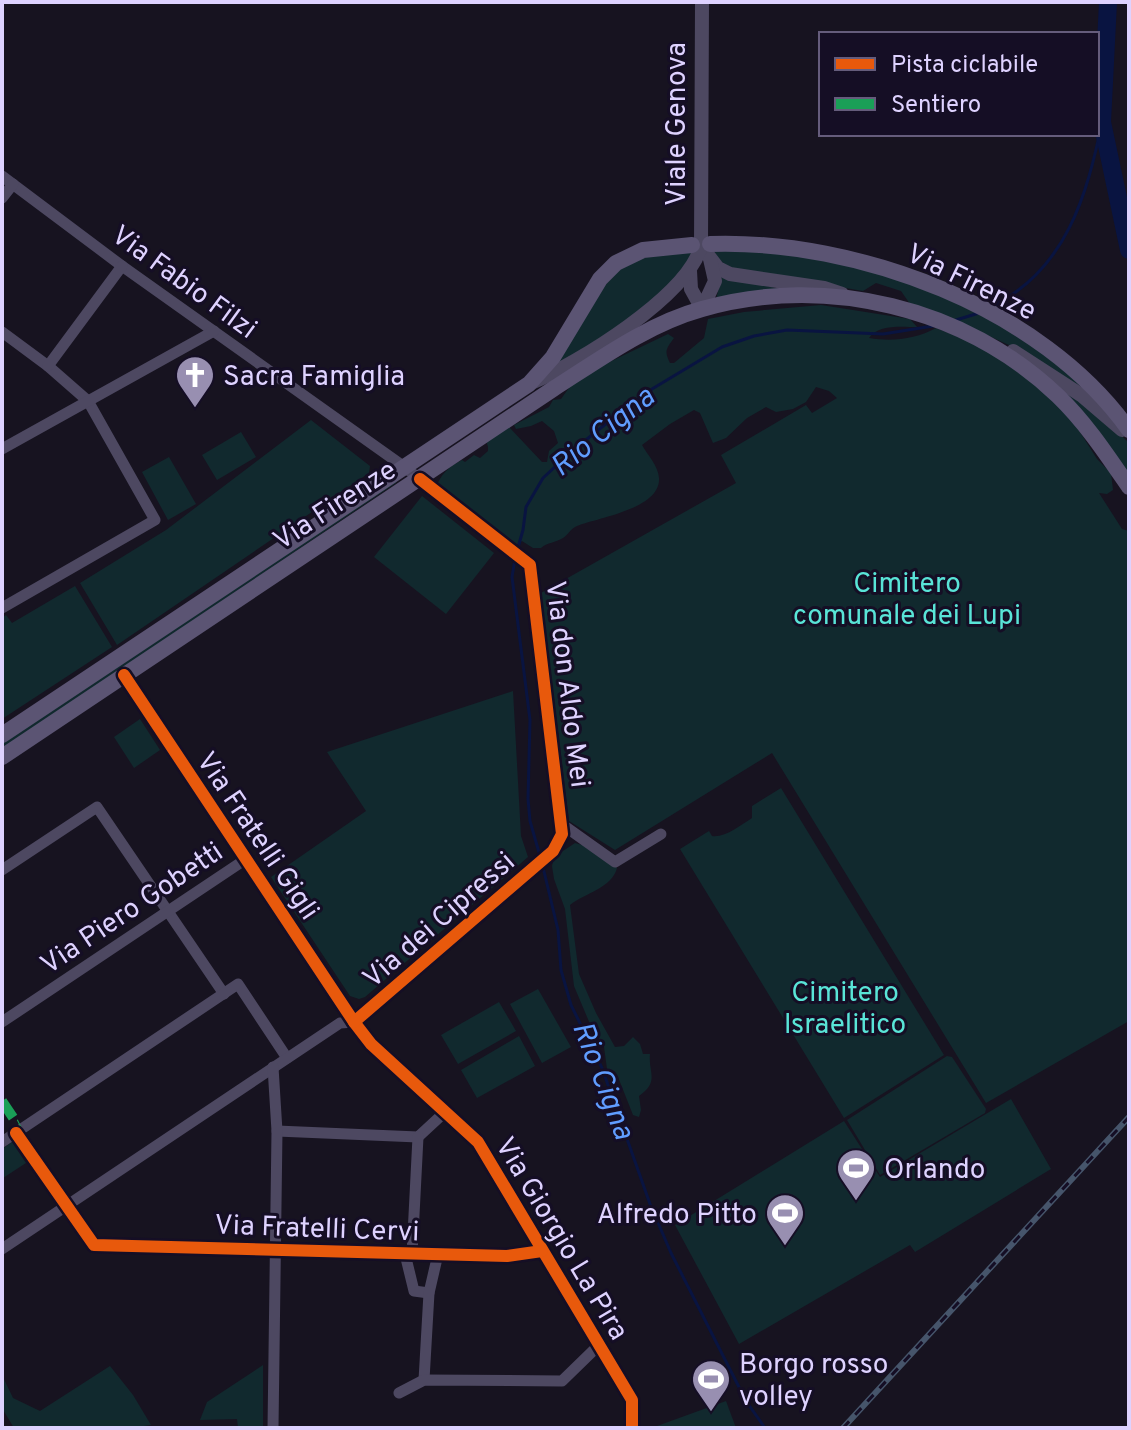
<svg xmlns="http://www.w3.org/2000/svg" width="1131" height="1430" font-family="Overpass,sans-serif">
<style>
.green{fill:#11292e}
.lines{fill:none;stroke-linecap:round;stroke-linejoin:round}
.stream{stroke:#091441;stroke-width:3}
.river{stroke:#091441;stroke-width:18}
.minor{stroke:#4d4861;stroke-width:11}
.tertiary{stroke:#4d4861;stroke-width:14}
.secondary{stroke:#5b5473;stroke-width:16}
.rail-casing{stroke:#46556b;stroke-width:6}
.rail{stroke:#150e25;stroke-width:3;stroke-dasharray:9;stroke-linecap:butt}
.quiet{stroke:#1a9f57;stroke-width:10;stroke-dasharray:20 10;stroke-linecap:butt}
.cycleway-casing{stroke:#150e25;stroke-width:17}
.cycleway{stroke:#e8590c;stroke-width:12}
.labels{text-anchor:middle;stroke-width:6;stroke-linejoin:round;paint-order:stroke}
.street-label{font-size:28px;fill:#ded2ff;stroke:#150e25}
.poi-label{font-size:28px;fill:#ded2ff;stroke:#150e25;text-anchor:start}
.park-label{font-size:28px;fill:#59e4d7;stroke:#150e25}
.water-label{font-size:30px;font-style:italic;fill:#609dff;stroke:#150e25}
</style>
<rect width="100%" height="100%" fill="#171320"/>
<g class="green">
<polygon points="693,248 691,262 658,299 560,365 557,362 598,293 627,261"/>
<polygon points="723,248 792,251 904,278 971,306 1057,360 1087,394 1011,346 943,315 910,304 901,291 876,283 863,291 729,268 712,253"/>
<polygon points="721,277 777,288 779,290 716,300"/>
<path d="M821 305 910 319 917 327C901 327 878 324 869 338 892 342 916 339 936 328L984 347 1063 405 1097 459 1111 473 1113 490 1107 494 1099 493 1122 529 1129 531V1021L986 1103 772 753 615 850 569 821 541 593 736 483 721 455 806 405 812 413 837 398 829 391 816 387 806 402 793 409 776 412 766 407 747 418 726 438 713 443 700 413 694 410 670 424 642 445C648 456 658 465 659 478 661 509 596 518 577 526 570 529 568 535 563 538 555 543 548 542 541 548H533L522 541 512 548 436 488C440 475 449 466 462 460L465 462 474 455 480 458 488 451V447L486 440 509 427 542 462H547L549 451 558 443 554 431 542 421 531 426 516 429 514 425 549 407 553 400 561 399 576 378 668 334 674 338C666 349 664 351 670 363H674L704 338 708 319 744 312Z"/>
<polygon points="1058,385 1106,421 1128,442 1129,477"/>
<polygon points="311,420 370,466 369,473 117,645 80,583 166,530"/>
<polygon points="241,432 256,457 217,480 202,455"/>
<polygon points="169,457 196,504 168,520 142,472"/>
<polygon points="398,477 396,483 2,750 2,741"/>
<polygon points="422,496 494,553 446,614 374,557"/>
<polygon points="75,586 112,647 2,719 2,618 6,615 12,623"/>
<polygon points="513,691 521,836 528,857 365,997 359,999 350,996 271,877 366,811 327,752"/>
<polygon points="140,719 160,750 134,768 114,737"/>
<path d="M781 788 944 1055 844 1118 680 849 709 831 712 836C725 838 741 825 752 818V806Z"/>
<path d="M575 843 590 847 617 868C612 888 585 893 570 905L579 974 596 1013 615 1047 624 1046 633 1037 640 1044 643 1054H650C648 1073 660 1081 639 1096L641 1110 639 1117 633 1115 618 1077 607 1069 604 1047 590 1024 574 986 565 909 554 879 552 866 554 857Z"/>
<polygon points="538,989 571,1047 542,1063 510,1004"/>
<polygon points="499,1002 516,1031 458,1064 441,1035"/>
<polygon points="519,1036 535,1066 477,1098 461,1070"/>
<polygon points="947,1056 952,1057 986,1109 985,1113 880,1175 847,1120"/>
<polygon points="1011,1099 1051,1169 915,1252 910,1245 739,1344 675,1225 844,1121 880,1177"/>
<polygon points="12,1142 26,1163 3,1178 2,1149"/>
<polygon points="263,1365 263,1428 238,1428 237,1419 200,1420 207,1402"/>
<polygon points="110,1366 133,1395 151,1425 130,1428 14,1428 2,1408 2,1375 13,1398 40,1411"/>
<polygon points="726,1401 736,1428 658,1428 657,1426"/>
</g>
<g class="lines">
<g class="stream">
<path d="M993 306C1066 269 1087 196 1102 122"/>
<polyline points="956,320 979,313"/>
<polyline points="517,551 523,530 526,507 543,478 571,452 623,410 652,389 722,347 754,336 787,330 883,334 933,326"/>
<polyline points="515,559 512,577 530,720 528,799 530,821 540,856"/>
<polyline points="542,863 558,930 561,970 571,1005 602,1068 650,1204 671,1253 746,1401 765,1428"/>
</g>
<polyline class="river" points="1108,2 1102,122 1129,250"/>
<g class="minor">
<polyline points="2,176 122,266 403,466 530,565 563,825 560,840 553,851 354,1022"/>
<polyline points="2,198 13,184"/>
<polyline points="2,332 48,366 88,401 155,520 2,608"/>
<polyline points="48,366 122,266"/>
<polyline points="2,449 214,331"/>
<polyline points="124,675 354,1022 371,1044 478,1142 632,1400 632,1428"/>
<polyline points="563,825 615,862 661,834"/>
<polyline points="2,870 97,807 224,994"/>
<polyline points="2,1022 246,859"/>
<polyline points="277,1131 418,1137 445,1112"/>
<polyline points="16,1133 94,1245 507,1256 542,1251"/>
<polyline points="2,1142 238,984 287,1058"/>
<polyline points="2,1249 340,1023 354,1022"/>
<polyline points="405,1254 414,1291 429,1293"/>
<polyline points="412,1254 418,1137"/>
<polyline points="424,1380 429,1293 438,1254"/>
<polyline points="399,1393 424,1380 562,1381 599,1345"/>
<polyline points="273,1428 277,1131 273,1067"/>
</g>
<g class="tertiary">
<polyline points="701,246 718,268 730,274 824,288 842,294"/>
<polyline points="690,271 691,289 702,309 715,281 710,259"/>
<polyline points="1013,351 1081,395 1122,430"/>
<path d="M531 383C577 364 688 296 701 246L702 2"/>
</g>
<g class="secondary">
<path d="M710 244C857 239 1042 307 1129 430"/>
<polyline points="2,735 529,384 553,357 600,279 616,263 643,250 692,245"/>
<path d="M2 757 553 389C600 359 648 324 702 309 826 274 965 307 1058 396 1086 423 1107 455 1129 487"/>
</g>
<g class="rail-casing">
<polyline id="rail" points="843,1428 1129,1117"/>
</g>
<use href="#rail" class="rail"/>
<polyline class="quiet" points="2,1101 18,1125 20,1124"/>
<g class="cycleway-casing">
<g id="cycleway">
<polyline points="124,675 354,1022 371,1044 478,1142 632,1400 632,1428"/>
<polyline points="354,1022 553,851 562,834 530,565 420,479"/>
<polyline points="16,1133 94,1245 507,1256 542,1251"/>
</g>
</g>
<use href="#cycleway" class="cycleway"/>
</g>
<defs>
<g id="church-pin" transform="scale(2)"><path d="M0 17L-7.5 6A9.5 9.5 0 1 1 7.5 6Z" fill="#988fb1" stroke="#150e25"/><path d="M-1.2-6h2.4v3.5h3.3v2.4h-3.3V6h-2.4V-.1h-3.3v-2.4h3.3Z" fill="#fff"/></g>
<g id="stadium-pin" transform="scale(2)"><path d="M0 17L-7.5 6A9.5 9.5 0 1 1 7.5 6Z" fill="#988fb1" stroke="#150e25"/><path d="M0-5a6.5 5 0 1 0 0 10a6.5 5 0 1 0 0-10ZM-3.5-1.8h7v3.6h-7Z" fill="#fff"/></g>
</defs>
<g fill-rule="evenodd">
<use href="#church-pin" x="195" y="375"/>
<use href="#stadium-pin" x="856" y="1168"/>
<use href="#stadium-pin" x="785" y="1213"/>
<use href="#stadium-pin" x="711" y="1379"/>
</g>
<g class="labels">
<g class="street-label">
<text transform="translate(675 124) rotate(-90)" y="10">Viale Genova</text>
<text transform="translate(185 281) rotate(36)" y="10">Via Fabio Filzi</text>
<text transform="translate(972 281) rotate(26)" y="10">Via Firenze</text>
<text transform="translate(334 504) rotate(-33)" y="10">Via Firenze</text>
<text transform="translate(569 684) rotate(83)" y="10">Via don Aldo Mei</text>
<text transform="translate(259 835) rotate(56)" y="10">Via Fratelli Gigli</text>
<text transform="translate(131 907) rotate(-34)" y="10">Via Piero Gobetti</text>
<text transform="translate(438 919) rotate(-41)" y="10">Via dei Cipressi</text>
<text transform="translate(317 1227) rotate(2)" y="10">Via Fratelli Cervi</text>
<text transform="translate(563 1238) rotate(59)" y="10">Via Giorgio La Pira</text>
</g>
<g class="poi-label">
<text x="223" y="385">Sacra Famiglia</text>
<text x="884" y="1178">Orlando</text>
<text x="757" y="1223" text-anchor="end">Alfredo Pitto</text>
<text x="739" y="1373">Borgo rosso<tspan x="739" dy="32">volley</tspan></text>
</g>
<g class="park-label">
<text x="907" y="592">Cimitero<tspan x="907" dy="32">comunale dei Lupi</tspan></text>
<text x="845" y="1001">Cimitero<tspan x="845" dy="32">Israelitico</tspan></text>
</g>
<g class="water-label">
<text transform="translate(602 431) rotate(-39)" y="10">Rio Cigna</text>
<text transform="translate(604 1080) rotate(69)" y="10">Rio Cigna</text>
</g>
</g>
<rect width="1131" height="1430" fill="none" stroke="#ded2ff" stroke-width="8"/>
<rect x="819" y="32" width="280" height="104" fill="#150e25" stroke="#655c7c" stroke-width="2"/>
<rect x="835" y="58" width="40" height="12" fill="#e8590c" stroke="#655c7c" stroke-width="2"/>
<text x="891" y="72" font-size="24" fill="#ded2ff">Pista ciclabile</text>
<rect x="835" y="98" width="40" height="12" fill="#1a9f57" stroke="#655c7c" stroke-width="2"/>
<text x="891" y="112" font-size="24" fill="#ded2ff">Sentiero</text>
</svg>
